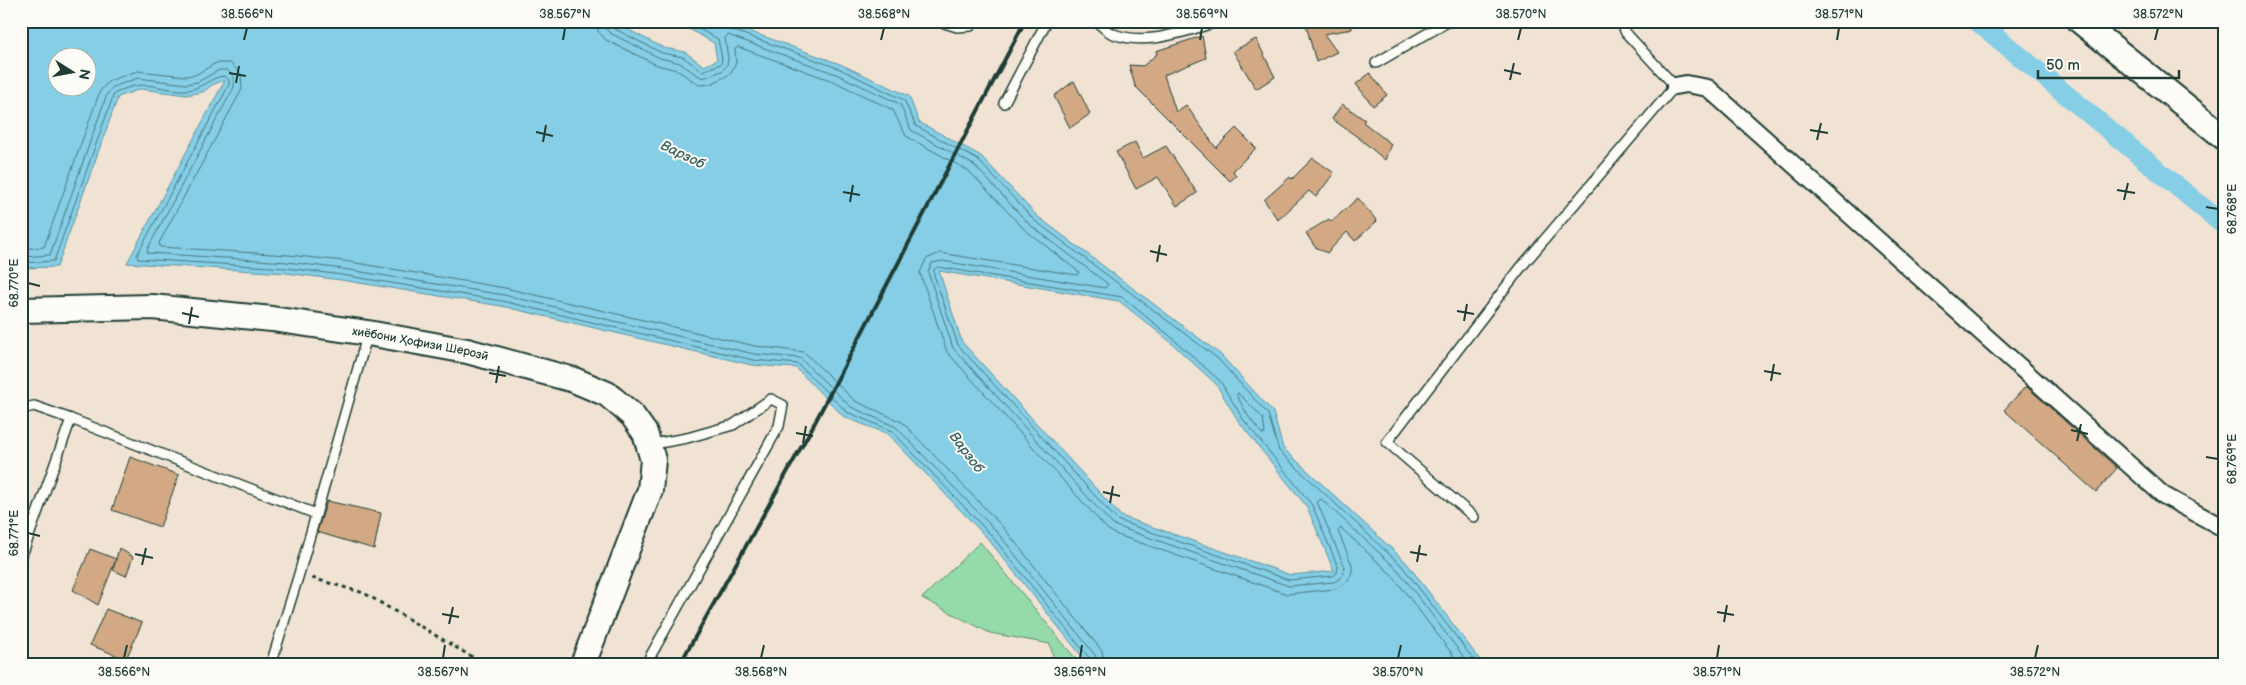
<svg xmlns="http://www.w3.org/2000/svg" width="2246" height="685" font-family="'Balsamiq Sans',sans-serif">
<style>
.green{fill:#95dba9;stroke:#5a8c6e}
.water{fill:#85cee6;stroke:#5c949f;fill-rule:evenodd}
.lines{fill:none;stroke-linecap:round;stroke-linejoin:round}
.shore{stroke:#48777b;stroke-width:1}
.canal{stroke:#85cee6;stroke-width:20}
.building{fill:#d2a984;stroke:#1f3d34}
.lane-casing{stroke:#1f3d34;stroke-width:12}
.street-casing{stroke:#1f3d34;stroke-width:20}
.secondary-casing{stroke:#1f3d34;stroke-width:28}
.path{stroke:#1f3d34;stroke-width:3;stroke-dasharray:4 4;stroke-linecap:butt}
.lane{stroke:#fdfcf7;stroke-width:9}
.street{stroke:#fdfcf7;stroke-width:16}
.secondary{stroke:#fdfcf7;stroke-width:24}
.rail{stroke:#1f3d34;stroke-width:4}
.ticks{fill:none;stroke:#1f3d34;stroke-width:2}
.labels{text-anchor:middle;stroke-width:4;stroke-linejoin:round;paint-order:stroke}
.street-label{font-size:12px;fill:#1f3d34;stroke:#fdfcf7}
.water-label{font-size:14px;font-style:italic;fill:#386160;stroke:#fdfcf7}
.neatline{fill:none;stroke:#1f3d34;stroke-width:2}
.ticks-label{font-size:12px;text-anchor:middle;fill:#1f3d34}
</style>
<rect width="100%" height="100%" fill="#f0e3d4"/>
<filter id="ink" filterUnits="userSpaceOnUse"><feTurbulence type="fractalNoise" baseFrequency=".02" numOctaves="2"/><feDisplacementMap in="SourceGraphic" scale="10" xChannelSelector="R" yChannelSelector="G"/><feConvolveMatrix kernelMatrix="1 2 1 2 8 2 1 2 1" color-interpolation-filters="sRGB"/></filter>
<g filter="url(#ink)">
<polygon class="green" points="980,542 1080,664 1055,664 1050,644 990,633 922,598"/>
<path class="water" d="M21 21H611L664 48 685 52 704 66 717 60 714 43 689 29 647 21H721L840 64 909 96 919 122 981 156 1037 216 1220 354 1273 412 1283 448 1406 562 1483 664H1088L988 539 888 434 844 417 796 368 752 365 501 306 341 280 286 273 127 263 225 80 212 85 203 92 186 95 141 89 118 97 57 267 21 268ZM58 58H88V88H58ZM939 271 1119 301 1167 339 1216 384 1239 422 1307 507 1334 571 1291 575 1121 516 962 342Z"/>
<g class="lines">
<g class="shore">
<polyline points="596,21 598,31 606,40 657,65 677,70 699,85 711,84 730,74 736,63 735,49 738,47 833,81 893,110 906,136 969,171 1024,229 1079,272 1077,275 940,253 926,259 920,273 947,352 1107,529 1115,534 1287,594 1335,589 1348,581 1352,572 1352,565 1338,531 1341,528 1392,575 1460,664"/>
<polyline points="604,21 605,28 610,33 660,58 680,63 697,75 703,78 722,71 727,65 728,58 725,38 728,35 836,74 900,104 911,130 974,165 1030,225 1108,284 1105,288 942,261 932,263 928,272 953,348 1113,525 1289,586 1334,582 1342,577 1345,568 1317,502 1321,499 1398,570 1469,664"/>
<polyline points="610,21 613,28 662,53 683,57 702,71 721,64 722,59 718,39 691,25 673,21"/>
<polyline points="722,21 726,28 838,68 904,100 916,126 978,160 1034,220 1217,358 1268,414 1279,451 1402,566 1477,664"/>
<polyline points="21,249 44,247 100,91 109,81 137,71 186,76 195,75 216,63 230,63 241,74 242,89 159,243 160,247 288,255 344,261 505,288 755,346 804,352 855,401 902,422 1003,527 1102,651 1105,664"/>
<polyline points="21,257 50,255 107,94 113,87 138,78 186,84 198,82 219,70 227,70 234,77 234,87 147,250 148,253 287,262 343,269 504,295 754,354 800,358 851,407 896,427 997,532 1095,655 1098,664"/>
<path d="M21 263 54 261 114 94C146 76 156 91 186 90 201 90 211 76 225 76L229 80V85L137 255 138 259 287 268 342 275 502 301 753 360 798 364 847 412 892 431 992 536 1090 659 1092 664"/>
<polygon points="938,267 1122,297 1170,336 1220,381 1243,419 1312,505 1338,567 1337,573 1333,576 1289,580 1117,520 958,345 934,275 934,270"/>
<polygon points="1238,393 1263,418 1265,434 1262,434 1248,416 1237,396"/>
</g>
<polyline class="canal" points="1977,21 2225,226"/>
</g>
<g class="building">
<polygon points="1305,21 1352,21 1352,29 1324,34 1337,52 1316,62"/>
<polygon points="1202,36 1206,58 1164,75 1176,112 1186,105 1216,148 1236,128 1256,148 1233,171 1236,176 1230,181 1135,86 1129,65 1143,66 1157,54 1156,51"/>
<polygon points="1256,39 1275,77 1256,89 1233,51"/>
<polygon points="1370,73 1387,95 1373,106 1356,84"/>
<polygon points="1074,81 1090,114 1070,128 1054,96"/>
<polygon points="1342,104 1365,120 1363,122 1391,144 1385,160 1359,138 1332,119"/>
<polygon points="1135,142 1143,158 1166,146 1197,193 1177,206 1158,177 1136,189 1116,152"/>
<polygon points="1313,158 1334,173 1316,197 1309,191 1278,220 1264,200 1290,177 1292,179"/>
<polygon points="1358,198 1377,221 1355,241 1347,232 1327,253 1315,247 1306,233 1329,219 1331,222"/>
<polygon points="2026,386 2117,468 2096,492 2004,410"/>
<polygon points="130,457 179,475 160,527 112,510"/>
<polygon points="327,501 381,513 374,549 317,532"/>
<polygon points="119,548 133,557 126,576 113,570"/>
<polygon points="90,549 116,559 98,605 73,590"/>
<polygon points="106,609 142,623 126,659 90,645"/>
</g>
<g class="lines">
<g class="lane-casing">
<g id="lane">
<polyline points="938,21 957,27 971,26 974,21"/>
<path d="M1096 21C1101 25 1106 31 1111 33 1146 48 1187 30 1221 21"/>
<polyline points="1376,63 1449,21"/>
<polyline points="1004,103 1047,21"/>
<polyline points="21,409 34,406 71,419"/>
<polyline points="1474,517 1387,442 1522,266 1675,86 1626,33 1621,21"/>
<polyline points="21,558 71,419 316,514"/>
<polyline points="271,664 299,574 368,333"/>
<polyline points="646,664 779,426 783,405 771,399 733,425 687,438 648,445"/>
</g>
</g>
<g class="street-casing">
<polyline id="street" points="1675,86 1686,84 1708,88 2163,495 2225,529"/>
</g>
<g class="secondary-casing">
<g id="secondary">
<polyline points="2080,21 2225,138"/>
<path id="s1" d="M21 310 152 307 272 319 368 333 467 351 574 380 607 394 632 415 645 433 653 460 650 490 583 664"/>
</g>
</g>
<polyline class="path" points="312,578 364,593 484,664"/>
<use href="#lane" class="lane"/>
<use href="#street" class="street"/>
<use href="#secondary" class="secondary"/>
<polyline class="rail" points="680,664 813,426 1025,21"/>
</g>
</g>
<path class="ticks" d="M244 40 247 28M563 40 565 28M881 40 884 28M1200 40 1202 28M1518 40 1521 28M1837 40 1839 28M2155 40 2158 28M1504 70 1521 74M229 73 246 76M1510 80 1514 63M236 83 239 66M1810 130 1828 133M536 132 553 136M1817 140 1821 123M543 142 546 125M2117 190 2135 193M843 192 860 195M2124 200 2128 183M850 202 853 185M2206 207 2218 209M1150 251 1167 255M1157 262 1160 245M28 283 40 286M1457 311 1474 314M182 313 199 317M1464 321 1467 304M189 324 192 307M1764 371 1781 374M489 373 506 376M1771 381 1774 364M496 383 499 366M2071 430 2088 434M796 433 813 436M2077 441 2081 424M803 443 806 426M2206 457 2218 459M1103 492 1120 496M1110 503 1113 486M28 533 40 536M1410 552 1427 555M135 554 153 558M1417 562 1420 545M142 565 146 548M1717 612 1734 615M442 614 459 617M1724 622 1727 605M449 624 453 607M124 658 127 645M443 658 445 645M761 658 764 645M1080 658 1082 645M1398 658 1401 645M1717 658 1719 645M2035 658 2038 645"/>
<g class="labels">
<g class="street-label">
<text dy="4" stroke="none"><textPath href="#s1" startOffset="402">хиёбони Ҳофизи Шерозӣ</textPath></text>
</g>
<g class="water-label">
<text transform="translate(683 154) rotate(26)" y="5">Варзоб</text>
<text transform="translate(967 452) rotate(53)" y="5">Варзоб</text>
</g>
</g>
<rect width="2246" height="685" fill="none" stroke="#fdfcf7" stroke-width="55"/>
<g transform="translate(72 72) rotate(101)"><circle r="24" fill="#fdfcf7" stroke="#a4b0a9"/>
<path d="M0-4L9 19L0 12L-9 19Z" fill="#1f3d34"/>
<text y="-8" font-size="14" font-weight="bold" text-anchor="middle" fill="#1f3d34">N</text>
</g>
<path d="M2038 70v8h141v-8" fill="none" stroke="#1f3d34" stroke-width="2.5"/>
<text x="2046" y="70" font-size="15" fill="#1f3d34" stroke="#fdfcf7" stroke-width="4" paint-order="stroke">50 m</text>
<rect x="28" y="28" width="2190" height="630" class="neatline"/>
<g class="ticks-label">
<text x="247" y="18">38.566°N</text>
<text x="565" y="18">38.567°N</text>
<text x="884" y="18">38.568°N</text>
<text x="1202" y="18">38.569°N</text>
<text x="1521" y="18">38.570°N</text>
<text x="1839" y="18">38.571°N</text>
<text x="2158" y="18">38.572°N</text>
<text transform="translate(2232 209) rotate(-90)" y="4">68.768°E</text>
<text transform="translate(14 283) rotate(-90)" y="4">68.770°E</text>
<text transform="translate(2232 459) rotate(-90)" y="4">68.769°E</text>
<text transform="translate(14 533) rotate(-90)" y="4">68.771°E</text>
<text x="124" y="676">38.566°N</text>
<text x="443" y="676">38.567°N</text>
<text x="761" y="676">38.568°N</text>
<text x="1080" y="676">38.569°N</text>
<text x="1398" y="676">38.570°N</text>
<text x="1717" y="676">38.571°N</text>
<text x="2035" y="676">38.572°N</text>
</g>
</svg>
